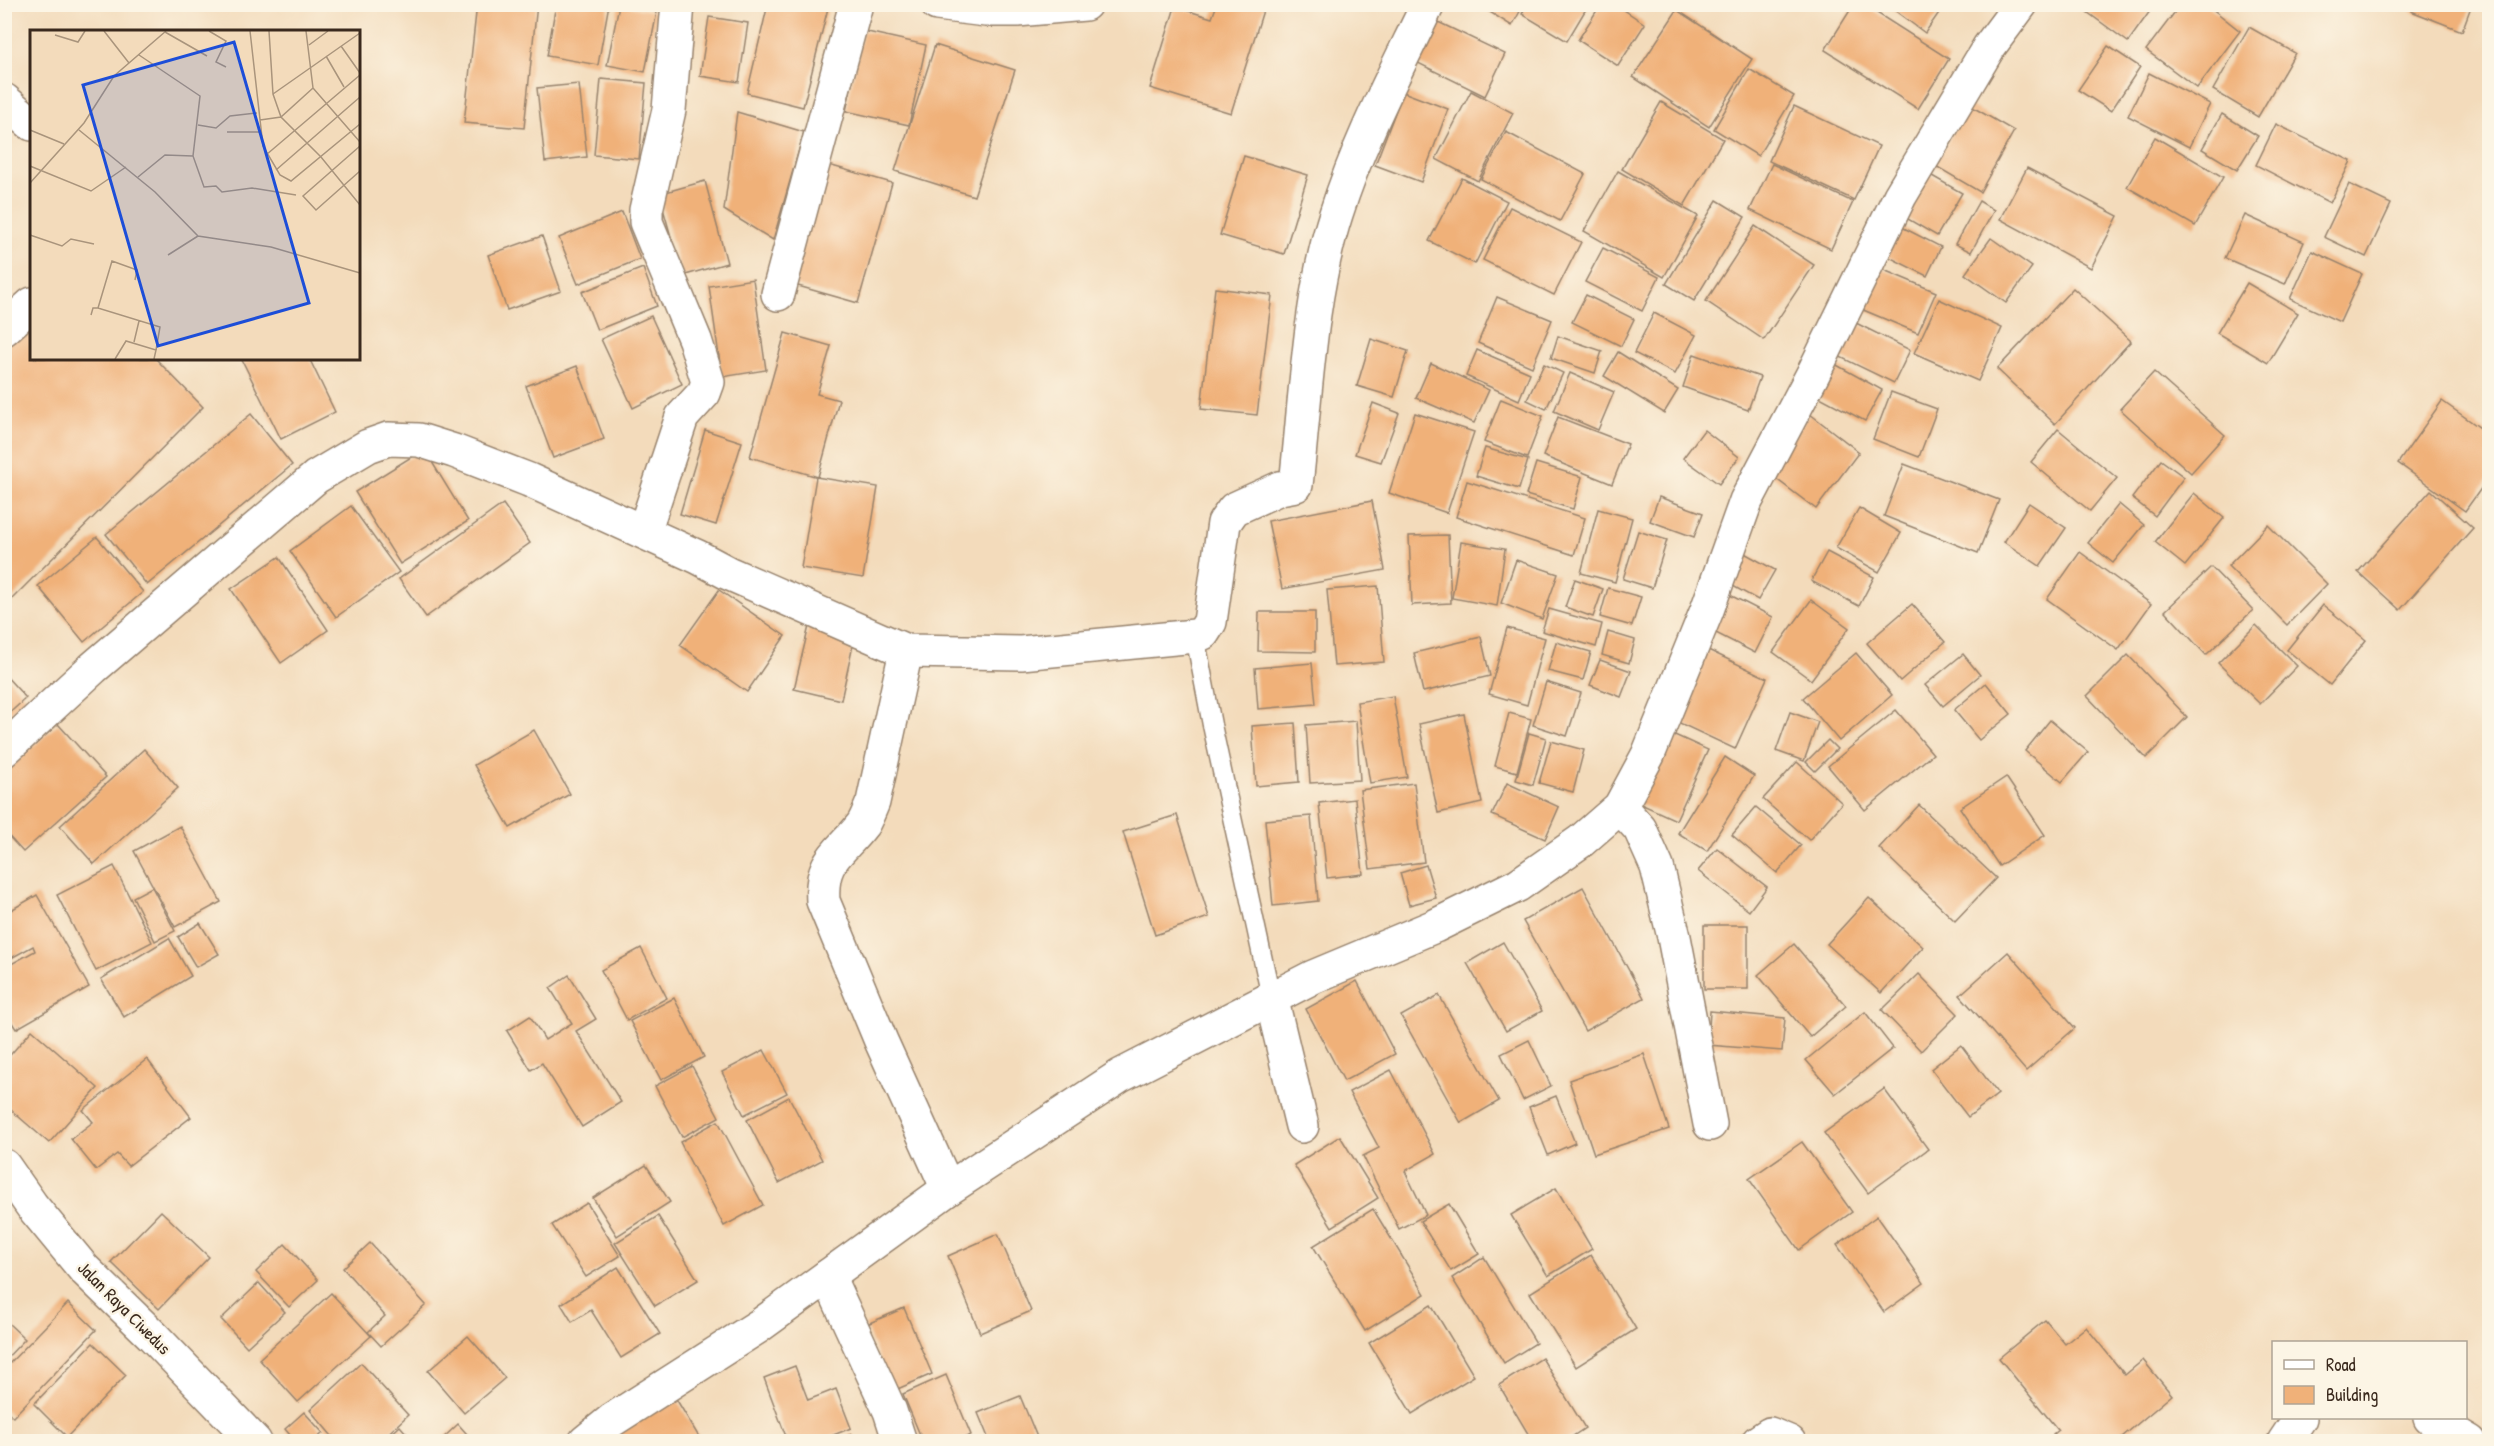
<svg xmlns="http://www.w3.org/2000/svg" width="2494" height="1446" font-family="'Patrick Hand',sans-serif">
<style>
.building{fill:#f0b179}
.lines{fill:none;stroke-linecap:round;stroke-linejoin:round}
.lane-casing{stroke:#97826c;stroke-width:21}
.street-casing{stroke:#97826c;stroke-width:36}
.secondary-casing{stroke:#97826c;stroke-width:36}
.lane{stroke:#fff;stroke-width:18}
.street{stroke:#fff;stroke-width:33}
.secondary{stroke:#fff;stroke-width:33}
.labels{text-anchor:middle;stroke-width:5;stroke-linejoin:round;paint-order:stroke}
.street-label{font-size:18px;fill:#3b2a1e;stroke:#fcf5e5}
.inset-road{fill:none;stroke:#a9947c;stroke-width:1.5}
.view{fill:#1d4ed8;fill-opacity:0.15;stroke:#1d4ed8;stroke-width:3}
.inset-edge{fill:none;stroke:#3b2a1e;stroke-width:3}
</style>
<rect width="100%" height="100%" fill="#fcf5e5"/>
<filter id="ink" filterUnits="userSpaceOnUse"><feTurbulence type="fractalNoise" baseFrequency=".0167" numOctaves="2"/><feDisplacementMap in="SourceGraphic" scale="12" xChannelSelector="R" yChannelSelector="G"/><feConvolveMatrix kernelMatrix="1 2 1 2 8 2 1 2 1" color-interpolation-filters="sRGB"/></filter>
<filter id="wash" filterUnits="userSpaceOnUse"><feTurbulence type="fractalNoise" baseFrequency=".008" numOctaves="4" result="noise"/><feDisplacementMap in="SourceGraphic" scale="24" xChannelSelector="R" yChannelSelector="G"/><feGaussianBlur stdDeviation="1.35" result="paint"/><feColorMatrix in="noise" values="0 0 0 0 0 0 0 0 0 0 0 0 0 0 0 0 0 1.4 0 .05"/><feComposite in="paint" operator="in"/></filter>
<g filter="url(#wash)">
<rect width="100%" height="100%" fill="#f3dbbb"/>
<g id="blocks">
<g class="building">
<polygon points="477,4 537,4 524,128 464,123"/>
<polygon points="556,4 609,4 598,65 547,56"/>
<polygon points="768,4 829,4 803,107 747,93"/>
<polygon points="1217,4 1265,4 1231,113 1150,88 1175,7 1212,18"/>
<polygon points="1477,4 1524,4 1512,26"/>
<polygon points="1527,4 1589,4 1567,41 1522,14"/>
<polygon points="1601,4 1615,4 1645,24 1618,66 1578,40"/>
<polygon points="1854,4 1863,4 1949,59 1918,109 1825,50"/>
<polygon points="1886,4 1945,4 1925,33"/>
<polygon points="2076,4 2155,4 2128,42"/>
<polygon points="2181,4 2206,4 2240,31 2197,88 2146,50"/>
<polygon points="2414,4 2472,4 2462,31 2411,11"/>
<polygon points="619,5 657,12 645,72 607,65"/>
<polygon points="1677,10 1752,59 1709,127 1633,77"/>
<polygon points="709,17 748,23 739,82 700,76"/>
<polygon points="1436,21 1505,54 1485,96 1416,62"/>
<polygon points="2249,27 2295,53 2258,117 2213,90"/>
<polygon points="863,31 926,45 909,125 846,111"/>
<polygon points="935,45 1015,70 974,196 895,171"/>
<polygon points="2108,46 2140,67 2111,111 2078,90"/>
<polygon points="1749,69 1794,96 1758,156 1714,129"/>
<polygon points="2149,73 2210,104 2189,147 2128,116"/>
<polygon points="601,79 646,83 639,159 594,155"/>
<polygon points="579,84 587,157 545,162 537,88"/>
<polygon points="1471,91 1513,113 1478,181 1436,159"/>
<polygon points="1403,92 1448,109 1421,182 1375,165"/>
<polygon points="1661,102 1723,139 1684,206 1622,169"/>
<polygon points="1969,105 2014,131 1980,192 1934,165"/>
<polygon points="1794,106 1879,146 1854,200 1769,161"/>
<polygon points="737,112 804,132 773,240 724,210"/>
<polygon points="2222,114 2258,136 2237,170 2202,149"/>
<polygon points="2276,124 2351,161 2330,203 2256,165"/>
<polygon points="1506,132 1585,174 1560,221 1481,179"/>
<polygon points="2155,137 2223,177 2195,226 2127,187"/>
<polygon points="1244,156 1308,175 1284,254 1220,235"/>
<polygon points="825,164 892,183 858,303 791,284"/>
<polygon points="1772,164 1853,202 1831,249 1750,210"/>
<polygon points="2027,168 2118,216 2091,268 2000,219"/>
<polygon points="1618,171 1698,216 1664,277 1584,231"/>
<polygon points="1925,172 1962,193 1937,236 1901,215"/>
<polygon points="1462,178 1507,201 1475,264 1429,241"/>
<polygon points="705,181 727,263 682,276 659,194"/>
<polygon points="2349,184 2391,204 2366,257 2324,237"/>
<polygon points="1717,200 1745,217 1694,301 1666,284"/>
<polygon points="1979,201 1994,210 1971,252 1955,244"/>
<polygon points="1510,207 1581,242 1554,295 1483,260"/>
<polygon points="622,212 640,259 578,284 559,238"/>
<polygon points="2245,215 2304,242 2285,284 2225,258"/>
<polygon points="1896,224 1941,247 1927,276 1881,253"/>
<polygon points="1755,226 1814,265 1764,340 1706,301"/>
<polygon points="542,236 561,291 507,310 488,255"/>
<polygon points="1991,238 2032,267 2006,303 1965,274"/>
<polygon points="1603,248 1659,277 1642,311 1585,282"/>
<polygon points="2312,251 2362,274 2340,322 2290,299"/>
<polygon points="643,268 657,306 597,330 582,292"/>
<polygon points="1879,268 1936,292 1918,333 1861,309"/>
<polygon points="753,279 766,370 722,377 709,286"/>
<polygon points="2247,283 2298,313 2268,363 2217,333"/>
<polygon points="1215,288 1272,295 1257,415 1201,409"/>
<polygon points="2073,288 2131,341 2055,424 1997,369"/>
<polygon points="1586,295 1634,319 1621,346 1572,322"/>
<polygon points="1497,297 1552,320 1532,367 1478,343"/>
<polygon points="1939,299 2002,328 1978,381 1914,353"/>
<polygon points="32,310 32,358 155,358 203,407 4,607 4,337"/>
<polygon points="1654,313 1696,335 1675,374 1634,353"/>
<polygon points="651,316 682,384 633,408 601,339"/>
<polygon points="1852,321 1910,350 1894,383 1836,355"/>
<polygon points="785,333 831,346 817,394 839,400 818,477 750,457"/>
<polygon points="1558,336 1602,351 1595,373 1551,358"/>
<polygon points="1371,339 1408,351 1394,397 1357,386"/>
<polygon points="1477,350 1530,373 1519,400 1466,376"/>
<polygon points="1618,352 1678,390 1664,413 1604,376"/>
<polygon points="1694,354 1760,377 1748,410 1683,387"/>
<polygon points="241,358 309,358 335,412 281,439"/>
<polygon points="1431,363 1489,390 1474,423 1416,398"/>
<polygon points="1833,363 1882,390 1865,421 1816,395"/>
<polygon points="1544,364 1563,373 1546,409 1527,400"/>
<polygon points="577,366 604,439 553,458 526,386"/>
<polygon points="2154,372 2225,435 2191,473 2120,409"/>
<polygon points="1570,373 1614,392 1598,430 1554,411"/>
<polygon points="1891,392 1937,409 1919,457 1873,439"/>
<polygon points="1501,399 1543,416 1527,458 1484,442"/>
<polygon points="2442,401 2490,435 2490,476 2465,511 2398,463"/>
<polygon points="1373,403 1399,413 1381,462 1355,454"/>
<polygon points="1415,413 1474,432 1447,513 1389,493"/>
<polygon points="251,414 292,465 147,585 106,534"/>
<polygon points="1810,414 1859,452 1816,509 1767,472"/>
<polygon points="1558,417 1628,444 1612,484 1543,456"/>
<polygon points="2058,429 2117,478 2090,511 2031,462"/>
<polygon points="705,430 742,442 716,525 680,514"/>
<polygon points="1704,430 1739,457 1719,484 1683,458"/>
<polygon points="1485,448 1528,460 1519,489 1476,476"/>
<polygon points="424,449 468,521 400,564 355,492"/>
<polygon points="2161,460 2184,477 2155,516 2132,498"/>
<polygon points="1536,463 1582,477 1573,509 1526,495"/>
<polygon points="1904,464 1999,500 1978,553 1884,516"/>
<polygon points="816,477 878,487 863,578 801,568"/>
<polygon points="1467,481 1585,518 1574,555 1456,517"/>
<polygon points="2431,490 2473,528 2400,610 2358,572"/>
<polygon points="2194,493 2224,518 2185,566 2155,542"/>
<polygon points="1659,497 1703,513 1694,537 1650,521"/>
<polygon points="1372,501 1385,570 1282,589 1268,521"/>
<polygon points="2029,503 2066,528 2040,566 2004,542"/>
<polygon points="503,504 530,543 426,617 399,579"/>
<polygon points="2119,504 2144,525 2113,563 2088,543"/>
<polygon points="351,506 399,572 336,617 290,551"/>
<polygon points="1859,508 1901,533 1879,572 1836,548"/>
<polygon points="1598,509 1632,518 1615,582 1581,573"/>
<polygon points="2268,525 2327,584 2287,625 2228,566"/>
<polygon points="1638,531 1667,540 1652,588 1623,579"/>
<polygon points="1448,535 1451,603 1412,605 1409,536"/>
<polygon points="97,537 143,592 84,642 38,586"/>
<polygon points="1461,542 1505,549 1497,606 1452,598"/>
<polygon points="1739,550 1775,570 1758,600 1722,580"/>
<polygon points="1827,552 1874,577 1859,606 1811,581"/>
<polygon points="2080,552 2151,604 2118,650 2047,599"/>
<polygon points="279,557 328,630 281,663 231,589"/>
<polygon points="1516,560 1558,574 1542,619 1501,603"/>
<polygon points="2211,567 2253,610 2206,655 2165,611"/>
<polygon points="1575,579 1603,589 1593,617 1565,607"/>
<polygon points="1378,586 1384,662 1334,666 1327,590"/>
<polygon points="1608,588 1641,597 1632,626 1600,617"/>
<polygon points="719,590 785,636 747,692 680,645"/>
<polygon points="1726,593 1773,617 1755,653 1708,629"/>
<polygon points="1811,600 1849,628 1811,680 1773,652"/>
<polygon points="1912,604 1945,642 1900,681 1867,643"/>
<polygon points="2323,605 2366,640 2330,685 2287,650"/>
<polygon points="1549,609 1602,624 1596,647 1542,631"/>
<polygon points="1259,612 1315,612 1315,652 1258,651"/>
<polygon points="2256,625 2297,666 2260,704 2218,663"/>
<polygon points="809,626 855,636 841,700 794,689"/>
<polygon points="1507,628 1545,638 1527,705 1489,694"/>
<polygon points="1608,632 1635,640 1629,663 1602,655"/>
<polygon points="1481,637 1490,676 1423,692 1414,653"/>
<polygon points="1556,642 1591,652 1583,680 1548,671"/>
<polygon points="1704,648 1767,678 1735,749 1671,719"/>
<polygon points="1856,653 1892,695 1839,741 1803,698"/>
<polygon points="1963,654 1980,675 1943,706 1925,685"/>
<polygon points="2128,655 2187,717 2146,758 2087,696"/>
<polygon points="1600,660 1631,671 1621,697 1590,685"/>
<polygon points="1312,663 1316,704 1258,709 1255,668"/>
<polygon points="4,674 26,698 4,718"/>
<polygon points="1546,682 1581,693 1567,736 1533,725"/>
<polygon points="1986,683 2011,714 1979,740 1954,710"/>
<polygon points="1393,696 1407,777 1370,783 1357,702"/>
<polygon points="1896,710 1933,754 1865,810 1828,766"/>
<polygon points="1790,712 1818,722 1804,761 1776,751"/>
<polygon points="1509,713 1531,719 1517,772 1495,766"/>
<polygon points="1464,714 1482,803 1438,813 1419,724"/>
<polygon points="2050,720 2088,752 2062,782 2025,751"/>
<polygon points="1356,721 1360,780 1310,783 1306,725"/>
<polygon points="1295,723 1299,782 1256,786 1252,726"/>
<polygon points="58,724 106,777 23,852 4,831 4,773"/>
<polygon points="534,730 570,794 510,828 474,765"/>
<polygon points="1666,731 1708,750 1676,820 1634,801"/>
<polygon points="1529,733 1546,738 1533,785 1516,780"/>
<polygon points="1828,740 1837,749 1815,771 1806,762"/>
<polygon points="1551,741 1584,750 1573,792 1539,783"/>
<polygon points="144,749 178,788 94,864 60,826"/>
<polygon points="1725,757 1754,776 1707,851 1678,833"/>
<polygon points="1797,762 1842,803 1809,840 1763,799"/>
<polygon points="2006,777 2045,835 1999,866 1960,808"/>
<polygon points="1414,783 1424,862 1370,869 1360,790"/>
<polygon points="1507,783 1559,807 1545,839 1492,815"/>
<polygon points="1355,799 1363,874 1327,878 1319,803"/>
<polygon points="1919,805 1996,878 1955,921 1879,848"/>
<polygon points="1756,807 1801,845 1777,873 1732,835"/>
<polygon points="1177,815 1209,917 1155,935 1123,832"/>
<polygon points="1311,816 1318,901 1273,906 1265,820"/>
<polygon points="180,826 221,902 175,927 134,851"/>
<polygon points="1717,848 1767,887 1749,911 1698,871"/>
<polygon points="1426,865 1436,898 1409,905 1400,873"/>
<polygon points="114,866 152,942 96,971 57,895"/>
<polygon points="152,887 175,931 155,941 133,897"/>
<polygon points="1583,887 1644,998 1585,1031 1523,921"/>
<polygon points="37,895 89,987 16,1029 4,1010 4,968 35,951 33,946 4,962 4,914"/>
<polygon points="1869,898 1923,947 1881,993 1827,944"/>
<polygon points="200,923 219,954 196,967 178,937"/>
<rect x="1704" y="925" width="44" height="64"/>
<polygon points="169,938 191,976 124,1017 101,979"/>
<polygon points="1503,942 1542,1011 1506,1031 1467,963"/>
<polygon points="1794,944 1846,1006 1810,1037 1758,975"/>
<polygon points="641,948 667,998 627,1020 601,970"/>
<polygon points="2008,952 2075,1028 2026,1071 1960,995"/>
<polygon points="1919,974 1958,1014 1921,1051 1882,1010"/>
<polygon points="569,975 596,1019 576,1031 621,1102 582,1127 542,1063 531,1070 507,1031 530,1016 545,1040 572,1023 550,988"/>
<polygon points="1357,981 1395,1054 1344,1081 1306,1009"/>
<polygon points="1439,995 1499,1101 1461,1123 1401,1016"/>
<polygon points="674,998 704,1057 661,1080 630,1021"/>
<polygon points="1710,1011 1785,1018 1782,1051 1708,1045"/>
<polygon points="1865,1012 1893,1048 1835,1094 1806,1060"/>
<polygon points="32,1030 98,1088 49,1143 4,1104 4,1062"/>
<polygon points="1529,1040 1551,1086 1523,1100 1501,1054"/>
<polygon points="1961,1045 1998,1094 1968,1117 1931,1069"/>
<polygon points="764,1050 787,1093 744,1115 722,1072"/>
<polygon points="1644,1054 1669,1129 1594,1154 1569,1080"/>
<polygon points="147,1059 191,1117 128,1166 117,1154 96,1170 71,1139 93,1122 83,1110"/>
<polygon points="692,1066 719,1117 682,1137 655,1086"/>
<polygon points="1391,1070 1435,1154 1405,1171 1426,1215 1399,1229 1363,1156 1379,1148 1349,1092"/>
<polygon points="1884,1089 1928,1149 1868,1193 1824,1133"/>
<polygon points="1556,1096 1575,1143 1548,1155 1529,1107"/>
<polygon points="789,1097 822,1160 779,1183 747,1120"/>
<polygon points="718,1121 763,1205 724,1226 680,1142"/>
<polygon points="1340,1136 1378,1198 1332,1227 1294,1165"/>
<polygon points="1802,1142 1852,1212 1799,1250 1749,1179"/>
<polygon points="646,1165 670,1202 617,1236 593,1198"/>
<polygon points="1556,1188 1592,1249 1548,1276 1511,1215"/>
<polygon points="587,1203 620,1256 586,1277 552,1225"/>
<polygon points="1449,1204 1479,1254 1451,1271 1420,1221"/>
<polygon points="1373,1209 1425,1294 1365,1331 1313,1246"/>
<polygon points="161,1211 209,1257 159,1309 111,1262"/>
<polygon points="658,1216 698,1280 655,1306 615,1243"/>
<polygon points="1877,1216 1924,1283 1884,1312 1837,1245"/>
<polygon points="998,1234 1031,1311 980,1333 948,1256"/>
<polygon points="370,1243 426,1305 381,1346 368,1332 385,1316 343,1268"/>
<polygon points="285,1244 318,1280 289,1307 256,1272"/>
<polygon points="1591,1255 1636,1329 1576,1367 1530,1293"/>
<polygon points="1484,1257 1536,1343 1504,1363 1452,1278"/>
<polygon points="618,1267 660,1334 621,1358 591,1310 572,1322 561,1304"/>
<polygon points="259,1283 285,1312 247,1347 221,1319"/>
<polygon points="331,1293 371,1336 298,1402 259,1359"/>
<polygon points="68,1303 96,1330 13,1417 4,1408 4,1369"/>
<polygon points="1431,1305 1474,1376 1412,1414 1369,1343"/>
<polygon points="904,1308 932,1374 893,1391 865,1325"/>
<polygon points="2045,1320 2065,1344 2086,1327 2125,1375 2143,1360 2172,1395 2116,1442 2059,1442 2053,1434 2058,1430 1999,1358"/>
<polygon points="8,1323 25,1339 4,1361 4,1327"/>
<polygon points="468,1336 505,1378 464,1413 428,1371"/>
<polygon points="93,1343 126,1375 67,1437 34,1404"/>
<polygon points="1542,1358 1585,1428 1564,1442 1533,1442 1499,1385"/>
<polygon points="361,1363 408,1415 379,1442 337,1442 310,1410"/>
<polygon points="795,1366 808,1400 836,1389 851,1428 816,1442 788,1442 764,1378"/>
<polygon points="946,1375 971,1435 957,1442 923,1442 903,1394"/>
<polygon points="1020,1396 1039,1442 990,1442 978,1413"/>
<polygon points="675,1397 702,1442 613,1442 610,1437"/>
<polygon points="304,1412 323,1433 313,1442 296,1442 285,1429"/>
<polygon points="458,1424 474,1442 439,1442"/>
<polygon points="400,1426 414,1442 383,1442"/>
<polygon points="852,1434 855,1442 834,1442 834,1441"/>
</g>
</g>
</g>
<g filter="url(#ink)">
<use href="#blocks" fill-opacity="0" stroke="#97826c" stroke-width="1.5"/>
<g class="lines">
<g class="lane-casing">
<polyline id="lane" points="1195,636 1212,725 1271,997"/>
</g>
<g class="street-casing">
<g id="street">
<polyline points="937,4 986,10 1017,10 1085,4"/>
<polyline points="4,100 32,124"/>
<polyline points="778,294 856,4"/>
<polyline points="4,329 32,304"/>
<polyline points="644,532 682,417 704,393 708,382 695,340 646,222 646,210 669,110 678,4"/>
<path d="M906 651 873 802C870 809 867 817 863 824 840 854 820 858 823 901L881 1041 948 1189"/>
<path d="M4 750 93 668 316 477 368 446 388 439 419 440 454 451 529 480 698 557 728 573 906 651 1021 653 1195 636 1203 633 1210 622 1224 523 1234 509 1280 488 1296 485C1306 396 1309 298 1336 214 1359 141 1395 73 1428 4"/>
<polyline points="1620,807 1640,829 1657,867 1674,937 1710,1124"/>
<polyline points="1271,997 1302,1126"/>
<polyline points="828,1276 890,1411 900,1442"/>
<polyline points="2430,1418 2470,1442"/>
<polyline points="585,1442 612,1420 759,1326 948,1189 1120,1076 1313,977 1435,926 1518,885 1581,841 1620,807 1648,755 1707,610 1746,501 1814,372 1900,196 1989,47 2021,4"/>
<polyline points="1758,1442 1770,1434 1789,1442"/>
<polyline points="2284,1442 2300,1418"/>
</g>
</g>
<g class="secondary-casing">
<polyline id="secondary" points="4,1166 32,1206 84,1269 153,1336 255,1442"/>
</g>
<use href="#lane" class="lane"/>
<use href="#street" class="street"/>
<use href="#secondary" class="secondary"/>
</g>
</g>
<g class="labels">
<g class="street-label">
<text transform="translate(124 1308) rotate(45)" y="6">Jalan Raya Ciwedus</text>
</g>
</g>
<g transform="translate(30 30)">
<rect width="330" height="330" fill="#f3dbbb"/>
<path class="inset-road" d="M74 1 99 33M179 1 196 11 186 32 196 37M220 1 233 116 250 145 261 151 330 94M239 1 243 64 251 87 291 127 330 175M276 1 283 58M135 2 177 26M25 5 48 12 55 1M279 15 298 1M311 16 330 43M109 25 170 66 163 126 174 157 186 156 192 162 222 158 266 165M296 26 314 57M283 58 330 112M243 64 330 3M230 90 251 87 283 58M168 95 186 98 200 86 227 83M0 100 34 114M49 100 125 162 168 206 241 217 330 243M197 102H231M330 116 273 166 286 180 330 141M236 125 330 45M0 136 61 161 96 137M246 140 330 67M108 147 135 125 163 126M0 153 54 93 84 46 136 1M0 205 32 216 41 209 64 214M138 225 168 206M68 278 82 231 107 240 105 250M61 285 63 278H68L130 297 126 320M104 312 109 291M85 329 96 311 126 320 124 329"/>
<path class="view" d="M204 12 279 273 128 316 53 55Z"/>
<rect width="330" height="330" class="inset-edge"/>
</g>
<rect width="2494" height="1446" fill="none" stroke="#fcf5e5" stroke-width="24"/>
<rect x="2272" y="1341" width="195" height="78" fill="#fcf5e5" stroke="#afa495" stroke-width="1.5"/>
<rect x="2284" y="1360" width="30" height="9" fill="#ffffff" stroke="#afa495" stroke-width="1.5"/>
<text x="2326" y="1371" font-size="18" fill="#3b2a1e">Road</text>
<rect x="2284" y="1386" width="30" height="18" fill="#f0b179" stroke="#afa495" stroke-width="1.5"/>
<text x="2326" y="1401" font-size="18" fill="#3b2a1e">Building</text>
</svg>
